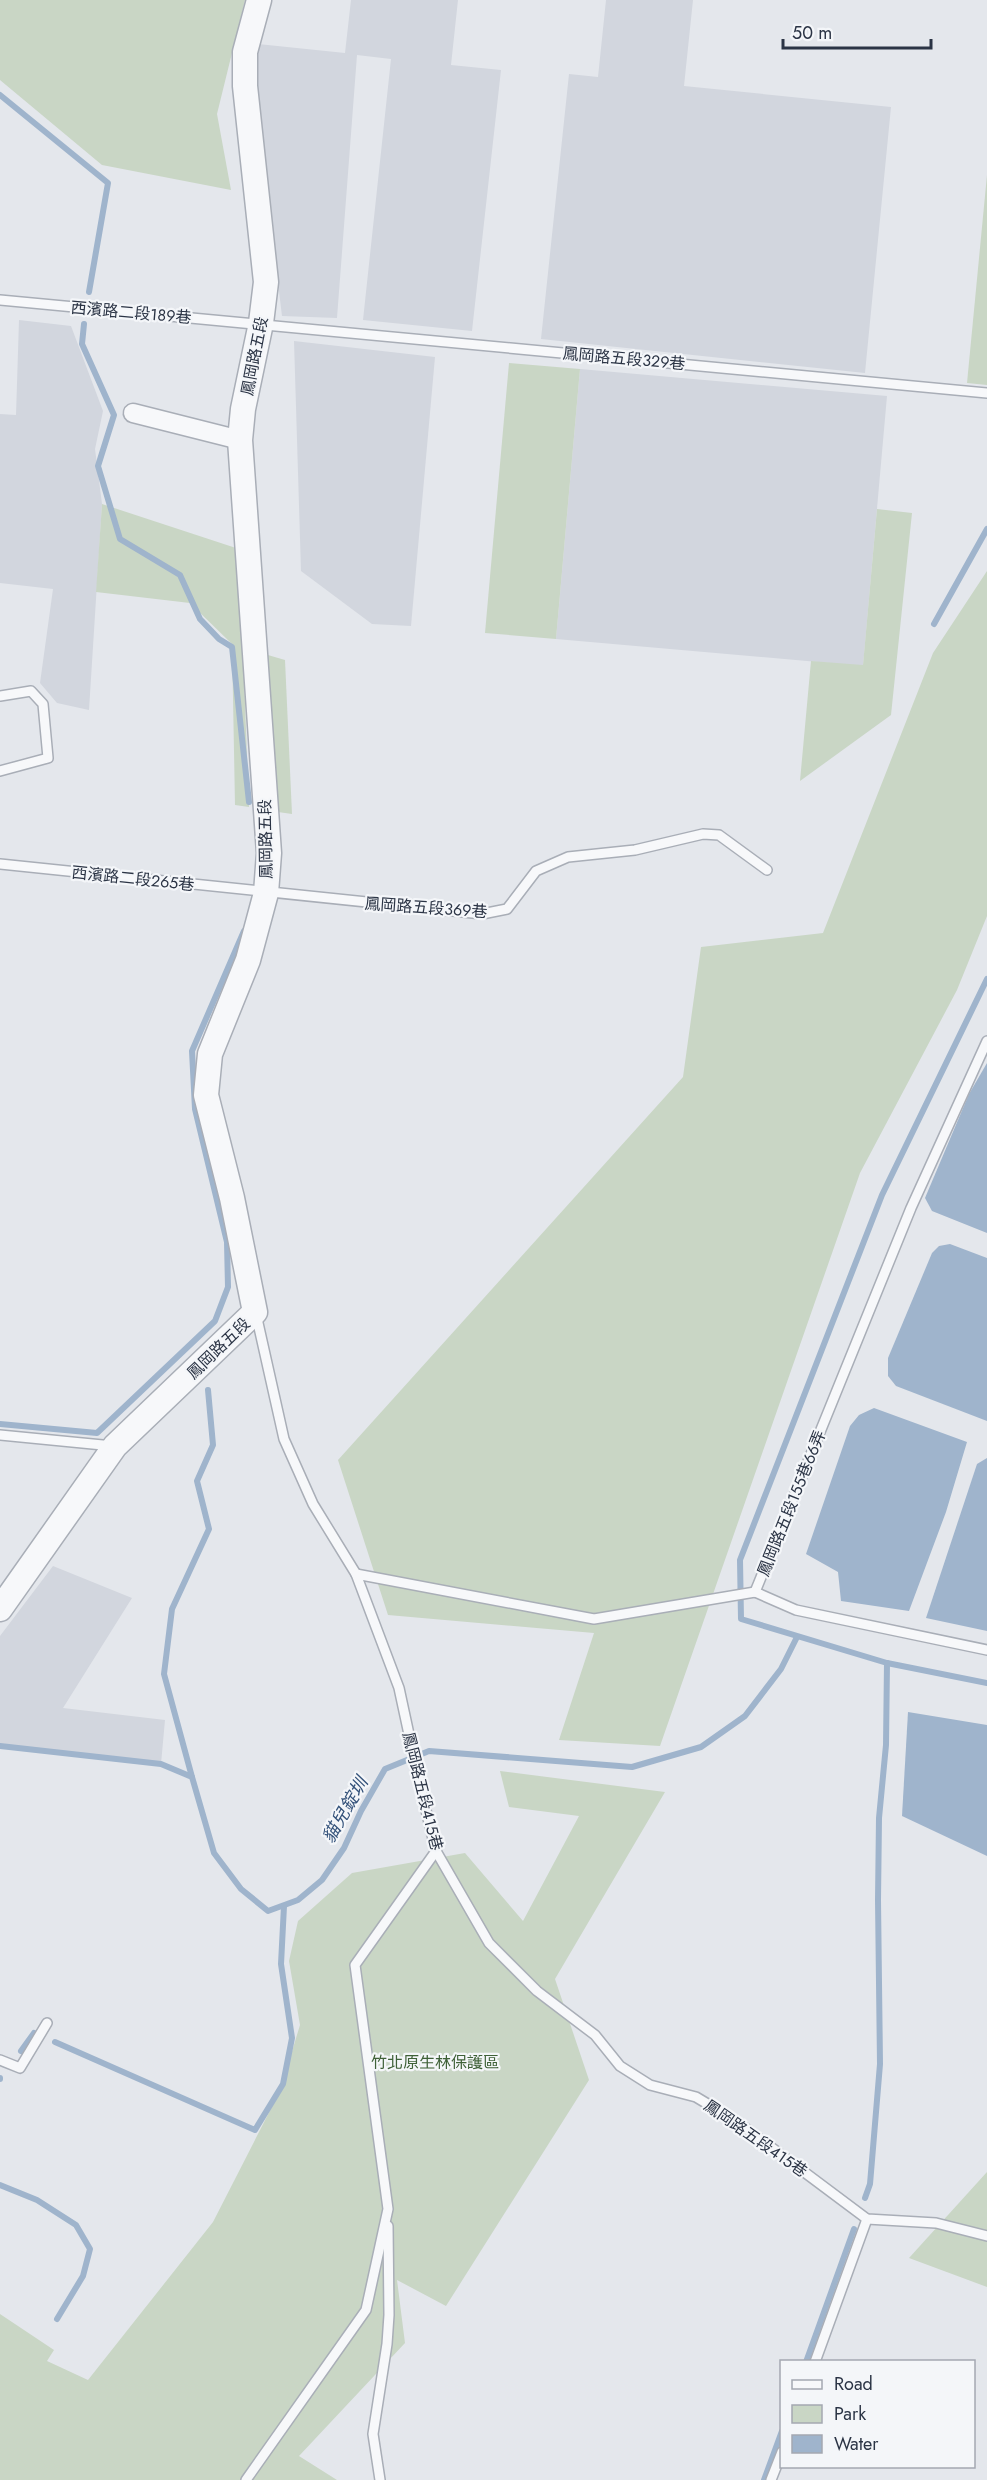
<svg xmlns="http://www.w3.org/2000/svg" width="987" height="2480" font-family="Jost,'Noto Sans TC',sans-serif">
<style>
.built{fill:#d2d6de}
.green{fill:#c9d6c5}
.water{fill:#9fb4cc}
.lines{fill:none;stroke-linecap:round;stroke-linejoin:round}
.stream{stroke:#9fb4cc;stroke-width:6}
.service-casing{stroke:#a9aeb7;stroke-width:12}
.minor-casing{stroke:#a9aeb7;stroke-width:21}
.tertiary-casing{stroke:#a9aeb7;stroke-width:27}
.service{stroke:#f7f8fa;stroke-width:9}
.minor{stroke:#f7f8fa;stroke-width:18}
.tertiary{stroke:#f7f8fa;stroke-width:24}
.labels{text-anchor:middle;stroke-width:4.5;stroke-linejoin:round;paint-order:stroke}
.street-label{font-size:16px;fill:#2b3445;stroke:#f4f6f9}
.park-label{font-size:16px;fill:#3f6138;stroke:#f4f6f9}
.water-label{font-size:18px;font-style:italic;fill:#34527a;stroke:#f4f6f9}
</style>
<rect width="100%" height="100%" fill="#e4e7ec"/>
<g class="built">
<polygon points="351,0 458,0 451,65 501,70 472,331 363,320 391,59 357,55 337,318 282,316 253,76 258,44 345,53"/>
<polygon points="606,0 693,0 684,86 891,107 865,373 541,339 569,74 598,77"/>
<polygon points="19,320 71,326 103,411 95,449 102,504 89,710 57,703 40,683 53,589 0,583 0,414 16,415"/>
<polygon points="294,341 435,357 411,626 372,624 301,571"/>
<polygon points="580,369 887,396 863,666 556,639"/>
<polygon points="53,1566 132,1598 63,1708 165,1720 161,1764 0,1745 0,1636"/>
</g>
<g class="green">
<polygon points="0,0 245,0 217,114 231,190 102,165 0,80"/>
<polygon points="987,175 987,385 967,383"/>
<polygon points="509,363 580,369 556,639 485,633"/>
<polygon points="102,504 239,549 249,807 235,805 232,644 190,603 96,592"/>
<polygon points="877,509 912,513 891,715 800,781 811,661 863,665"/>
<polygon points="987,571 987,916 957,990 860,1173 660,1746 559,1740 594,1633 388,1615 338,1460 683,1077 701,947 823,933 933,653"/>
<polygon points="261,653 285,660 292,814 271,811"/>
<polygon points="500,1771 665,1792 555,1979 589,2080 446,2306 397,2280 405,2343 299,2456 337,2480 0,2480 0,2314 54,2350 47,2361 88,2380 213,2222 280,2091 300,2025 289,1961 298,1921 352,1873 465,1853 523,1921 579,1816 509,1807"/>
<polygon points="987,2172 987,2287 909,2258"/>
</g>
<g class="water">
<polygon points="987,1063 987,1233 932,1211 925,1198 969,1094"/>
<polygon points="950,1244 987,1258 987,1421 896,1386 888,1376 888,1358 932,1253 939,1246"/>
<polygon points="874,1408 967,1442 946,1512 909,1611 841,1601 838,1572 806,1554 850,1426 859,1415"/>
<polygon points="987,1458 987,1631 926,1618 977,1464"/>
<polygon points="908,1712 987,1725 987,1856 902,1816"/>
</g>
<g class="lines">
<g class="stream">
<polyline points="0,95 108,183 89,292"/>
<polyline points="84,324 82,344 114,415 98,466 120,539 180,575 200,619 219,639 232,647 249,802"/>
<polyline points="934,624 987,529"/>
<polyline points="987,979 882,1195 740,1560 741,1619 887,1663 987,1683"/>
<polyline points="0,1424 97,1433 215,1321 228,1287 227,1242 195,1109 192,1051 244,931"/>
<polyline points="0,1746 161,1764 192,1777 214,1853 241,1889 268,1911 298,1900 322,1880 344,1848 361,1811 385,1769 429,1751 632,1767 701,1747 745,1716 781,1669 797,1637"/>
<polyline points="192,1777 164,1674 172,1609 209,1529 197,1481 213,1445 208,1390"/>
<polyline points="55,2042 255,2130 283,2084 292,2038 281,1964 284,1906"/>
<polyline points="21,2051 34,2033"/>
<polyline points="0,2078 0,2079"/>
<polyline points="0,2185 37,2200 76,2225 90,2249 83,2276 57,2319"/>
<polyline points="865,2198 870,2184 880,2064 878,1900 879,1818 886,1745 887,1663"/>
<polyline points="806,2362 854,2229"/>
<polyline points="764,2480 782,2431"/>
</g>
<g class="service-casing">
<g id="service">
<polyline points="0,300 987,393"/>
<polyline points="0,696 31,691 43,704 48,758 0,771"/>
<polyline points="0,864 482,914 507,909 536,871 568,857 635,850 703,834 719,835 767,870"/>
<polyline points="256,1314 284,1439 313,1504 356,1574 399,1688 421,1790 436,1851 489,1943 537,1991 595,2035 620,2066 650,2085 696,2097 736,2121 867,2219 936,2223 987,2236"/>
<polyline points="0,1435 113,1446"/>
<polyline points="356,1574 594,1619 755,1592"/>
<polyline points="755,1592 911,1208 987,1041"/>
<polyline points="755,1592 796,1610 987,1650"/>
<polyline points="0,2060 20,2068 47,2023"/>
<polyline points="815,2362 867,2219"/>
<polyline points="246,2480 366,2310 388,2209 355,1965 436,1851"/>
<polyline points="380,2480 373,2434 387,2344 389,2315 388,2226"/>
<polyline points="771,2480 782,2452"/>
</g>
</g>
<g class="minor-casing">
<polyline id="minor" points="133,413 240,440"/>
</g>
<g class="tertiary-casing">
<polyline id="tertiary" points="0,1609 115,1446 255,1312 232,1198 206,1095 210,1054 248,960 266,893 269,853 240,440 243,409 261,323 266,282 245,86 245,52 259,0"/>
</g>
<use href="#service" class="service"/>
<use href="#minor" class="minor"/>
<use href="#tertiary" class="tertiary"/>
</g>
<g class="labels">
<g class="street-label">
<text transform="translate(131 312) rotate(5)" y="6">西濱路二段189巷</text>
<text transform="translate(254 356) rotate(-79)" y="6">鳳岡路五段</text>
<text transform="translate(624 358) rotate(5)" y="6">鳳岡路五段329巷</text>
<text transform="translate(265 839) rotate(-91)" y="6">鳳岡路五段</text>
<text transform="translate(133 878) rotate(6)" y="6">西濱路二段265巷</text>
<text transform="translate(426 907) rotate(4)" y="6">鳳岡路五段369巷</text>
<text transform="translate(218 1348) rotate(-44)" y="6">鳳岡路五段</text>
<text transform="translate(791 1503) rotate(-68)" y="6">鳳岡路五段155巷66弄</text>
<text transform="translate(423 1791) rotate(76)" y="6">鳳岡路五段415巷</text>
<text transform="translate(756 2138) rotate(35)" y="6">鳳岡路五段415巷</text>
</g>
<g class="park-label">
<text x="435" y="2068">竹北原生林保護區</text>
</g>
<g class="water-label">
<text transform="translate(345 1810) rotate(-60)" y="6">貓兒錠圳</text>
</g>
</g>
<rect x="780" y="2360" width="195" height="108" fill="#f4f6f9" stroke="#a4a8b1" stroke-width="1.5"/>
<rect x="792" y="2380" width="30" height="9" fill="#f7f8fa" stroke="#a4a8b1" stroke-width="1.5"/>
<text x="834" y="2390" font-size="18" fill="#2b3445">Road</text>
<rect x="792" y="2405" width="30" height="18" fill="#c9d6c5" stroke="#a4a8b1" stroke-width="1.5"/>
<text x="834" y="2420" font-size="18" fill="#2b3445">Park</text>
<rect x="792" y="2435" width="30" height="18" fill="#9fb4cc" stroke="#a4a8b1" stroke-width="1.5"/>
<text x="834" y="2450" font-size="18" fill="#2b3445">Water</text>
<path d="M783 39v9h148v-9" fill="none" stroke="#2b3445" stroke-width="3"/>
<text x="792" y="39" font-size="18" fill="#2b3445" stroke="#f4f6f9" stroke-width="4.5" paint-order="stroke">50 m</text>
</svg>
